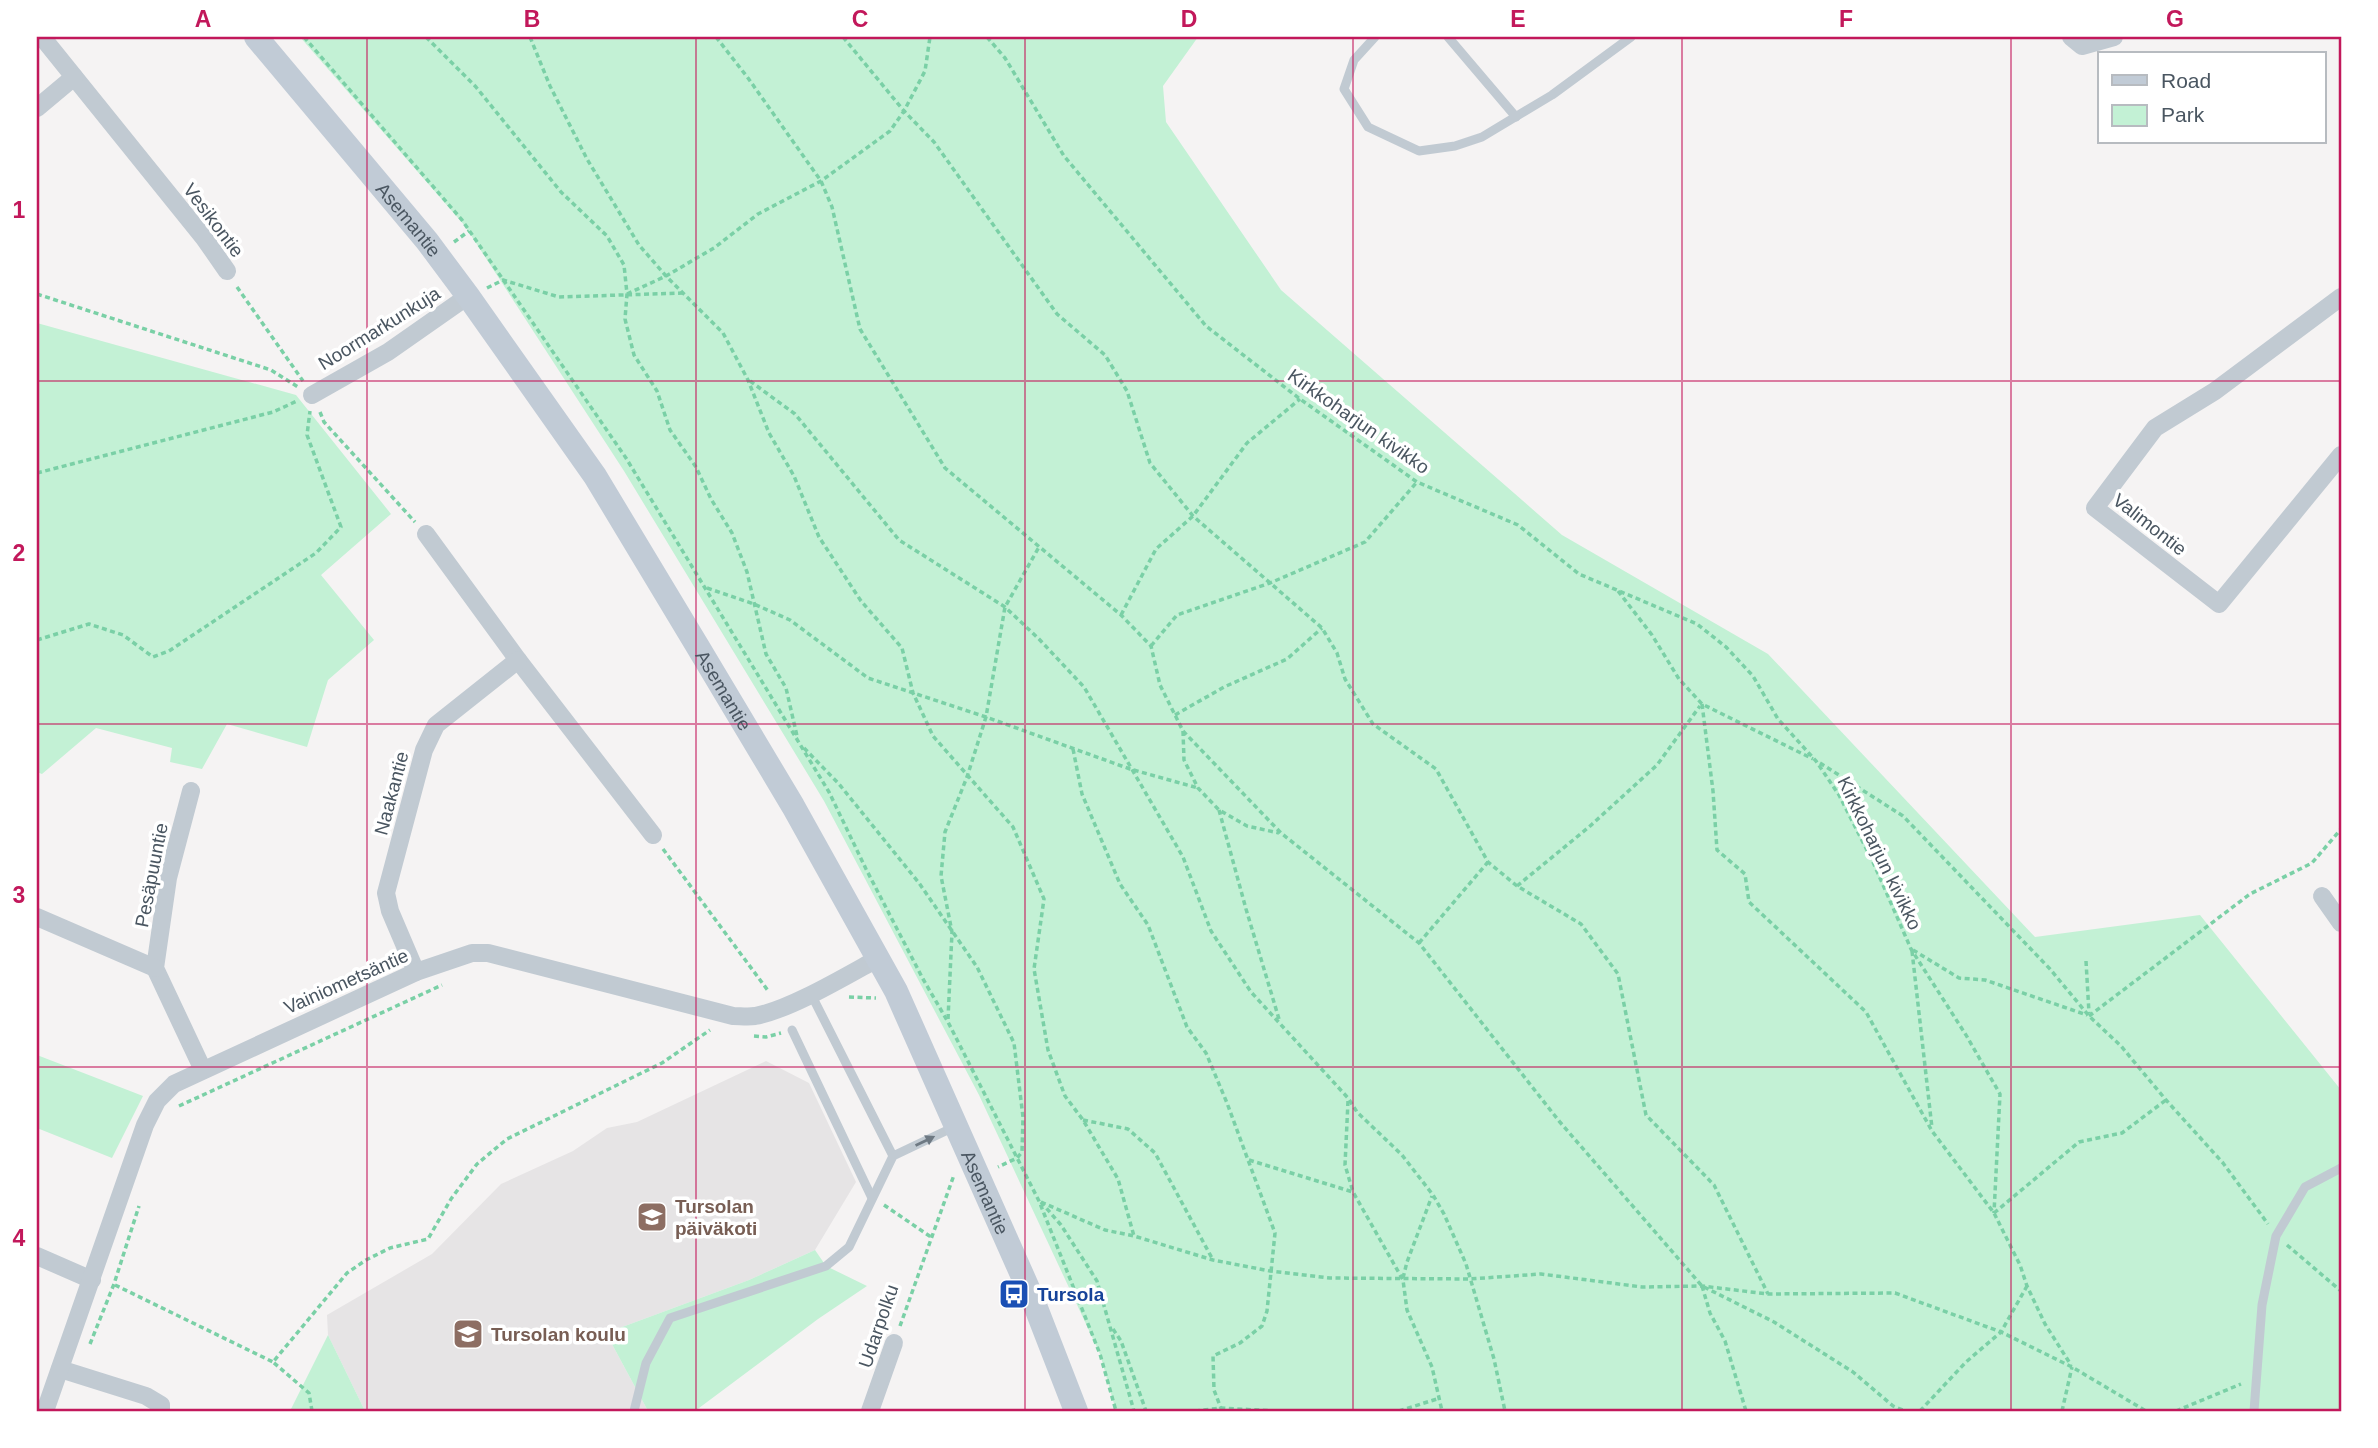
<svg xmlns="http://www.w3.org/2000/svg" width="2378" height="1448" font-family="Helvetica,sans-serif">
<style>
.education{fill:#e6e4e5}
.green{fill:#c3f1d5}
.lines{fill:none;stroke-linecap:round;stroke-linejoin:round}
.path{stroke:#7ad0a6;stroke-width:3.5;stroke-dasharray:5 3.5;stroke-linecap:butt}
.service{stroke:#c1cad2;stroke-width:9}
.minor{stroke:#c1cad2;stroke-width:18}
.secondary{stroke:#c1cbd6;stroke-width:24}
.oneway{fill:#6e7983}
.grid{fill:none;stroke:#c2185b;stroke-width:2;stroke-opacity:0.55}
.labels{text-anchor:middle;stroke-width:7;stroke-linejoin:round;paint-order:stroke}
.street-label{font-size:19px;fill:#4a5661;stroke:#fff}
.education-label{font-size:19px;font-weight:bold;fill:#785e54;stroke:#fff;text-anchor:start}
.transit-label{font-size:19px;font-weight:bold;fill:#164399;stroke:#fff;text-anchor:start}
.neatline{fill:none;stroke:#c2185b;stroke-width:2.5}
.grid-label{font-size:23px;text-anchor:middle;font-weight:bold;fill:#c2185b}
</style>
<rect width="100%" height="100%" fill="#f5f3f3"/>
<polygon class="education" points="766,1061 809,1083 856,1182 815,1250 749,1280 606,1333 648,1411 365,1411 328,1335 327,1315 432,1254 501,1184 573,1151 607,1128 637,1122"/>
<g class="green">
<polygon points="300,37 1198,37 1163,86 1166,122 1281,290 1562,535 1768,654 2035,937 2200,915 2341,1090 2341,1411 1116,1411 1100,1354 979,1095 824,801 624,471 465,226"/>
<polygon points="37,323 296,395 391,514 321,575 374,640 328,680 307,747 227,724 202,769 170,762 172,748 96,728 42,774 37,772"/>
<polygon points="37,1055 143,1096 112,1158 37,1128"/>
<polygon points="815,1250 826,1266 867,1286 818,1319 695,1411 648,1411 606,1333 749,1280"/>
<polygon points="328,1335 365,1411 290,1411"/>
</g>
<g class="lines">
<g class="path">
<polyline points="304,37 462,220 626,458 829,792 866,869 923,979 948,1022 1039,1201 1100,1354 1116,1411"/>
<polyline points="426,37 476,87 561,192 607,236 624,265 627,294 625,319 634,355 657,391 670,430 696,467 711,499 732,533 747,572 766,654 786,688 797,736"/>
<polyline points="530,37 550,86 587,159 639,245 666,276 723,333 748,380 769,433 794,476 819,537 861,601 902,648 913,693 933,736 1013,827 1044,899 1034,969 1048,1050 1065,1096 1083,1120 1118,1179 1134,1236"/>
<polyline points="716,37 748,78 821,181 832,207 860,329 945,468 1121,615 1151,646 1160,685 1183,731 1281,833 1419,943 1559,1121 1702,1286 1774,1322 1853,1372 1893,1406 1905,1411"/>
<polyline points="843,37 904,111 934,142 1057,314 1105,355 1127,391 1150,463 1193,516 1322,628 1337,653 1345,679 1373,724 1436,769 1488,862 1517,886 1581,924 1618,974 1646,1115 1714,1185 1768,1294"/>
<polyline points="987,37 1005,58 1064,156 1206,326 1300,399 1417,482 1518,525 1579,574 1697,624 1726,647 1753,676 1778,719 1816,761 1839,795 1873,862 1911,949 1966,1035 2000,1094 1994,1213"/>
<polyline points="454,242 469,231"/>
<polyline points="237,287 303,381"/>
<polyline points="487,288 503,280 559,297 684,293"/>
<polyline points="37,294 271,370 298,387"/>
<polyline points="627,294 666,276 714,248 758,214 821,181 890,131 904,111 925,71 930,37"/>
<polyline points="750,381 795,414 899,540 1005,607 1039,639 1084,687 1183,857 1211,931 1251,992 1348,1098 1357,1112 1402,1155 1433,1195 1444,1214 1466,1264 1494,1359 1505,1411"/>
<polyline points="320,412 324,422 415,522"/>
<polyline points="37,473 273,412 297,401"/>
<polyline points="707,588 754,604 790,620 868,678 986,717 1130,769 1198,788"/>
<polyline points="1618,591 1652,635 1679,679 1702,704 1813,759"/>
<polyline points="1121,615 1156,549 1193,516 1247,443 1300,399"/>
<polyline points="37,640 89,624 123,635 153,657 169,651 316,553 341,527 307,435 310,411"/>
<polyline points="1151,646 1177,615 1270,583 1365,542 1417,482"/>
<polyline points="1702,704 1713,791 1717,850 1745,874 1749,902 1866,1012 1932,1131 1994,1213 2020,1265 2027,1286 2045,1324 2071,1365"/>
<polyline points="1175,715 1224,687 1287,659 1322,628"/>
<polyline points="1183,731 1184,760 1198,788 1219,810 1247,826 1279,833"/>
<polyline points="804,748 839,784 919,883 977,967 1014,1043 1023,1117 1022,1152 1017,1158 998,1167"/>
<polyline points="1073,749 1082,794 1120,884 1148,925 1187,1027 1206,1053 1227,1103 1275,1233 1267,1311 1262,1326 1240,1343 1213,1356 1214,1390 1222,1411"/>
<polyline points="1820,763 1903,816 2050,969 2089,1016 2121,1046 2166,1100 2223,1163 2268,1224"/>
<polyline points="1219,810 1246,909 1279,1019"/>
<polyline points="663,849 769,992"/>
<polyline points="1517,886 1589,827 1657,765 1700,706"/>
<polyline points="1419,943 1488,862"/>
<polyline points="1913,950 1959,978 1985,980 2087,1015"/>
<polyline points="1912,951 1932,1128"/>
<polyline points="2086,961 2089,1013"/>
<polyline points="849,997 876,998"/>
<polyline points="2089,1016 2250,894 2312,863 2341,829"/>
<polyline points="948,1019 952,932 941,876 945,832 967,777 986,717 1005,607 1039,547"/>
<polyline points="754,1036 766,1037 781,1033"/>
<polyline points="1348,1101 1345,1165 1353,1192"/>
<polyline points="179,1106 442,985"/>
<polyline points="1083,1120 1128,1129 1155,1153 1213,1260"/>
<polyline points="1249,1160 1353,1192 1403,1280 1407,1310 1432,1367 1442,1411"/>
<polyline points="1041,1202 1105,1230 1134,1236 1213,1260 1270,1271 1330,1278 1469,1279 1541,1274 1642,1287 1702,1286 1768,1294 1895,1293 2001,1332 2072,1367 2146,1411"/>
<polyline points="1041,1202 1061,1225 1097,1281 1134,1411"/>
<polyline points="884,1205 931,1237"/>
<polyline points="1994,1213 2079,1142 2122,1133 2166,1100"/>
<polyline points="2287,1245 2341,1291"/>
<polyline points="1403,1278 1407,1262 1432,1196"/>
<polyline points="115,1285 273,1362"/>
<polyline points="1702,1286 1710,1313 1725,1341 1746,1411"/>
<polyline points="900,1326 954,1175"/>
<polyline points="1113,1329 1121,1341 1146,1411"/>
<polyline points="90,1344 114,1284 139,1206"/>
<polyline points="312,1411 309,1393 273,1362 347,1273 366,1260 390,1248 428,1239 451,1199 477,1164 507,1139 662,1063 710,1030"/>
<polyline points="1195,1411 1221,1408 1276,1411"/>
<polyline points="1399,1411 1440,1398"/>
<polyline points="1920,1411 1966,1362 2001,1332 2027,1286"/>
<polyline points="2062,1411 2072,1367"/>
<polyline points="2176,1411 2241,1384"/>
</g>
<g class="service">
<polyline points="1375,37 1354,60 1344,89 1368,127 1419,151 1455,146 1482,137 1552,95 1631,37"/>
<polyline points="1448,37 1516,117"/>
<polyline points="811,994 893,1156"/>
<polyline points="792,1030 872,1198"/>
<polyline points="634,1411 646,1363 670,1318 826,1266 849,1247 893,1156 954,1127"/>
<polyline points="2254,1411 2262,1305 2276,1236 2305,1187 2341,1168"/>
</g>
<g class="minor">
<polyline points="42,37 204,238 227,271"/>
<polyline points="2071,37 2082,46 2114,37"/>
<polyline points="37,108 74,77"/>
<polyline points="2341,297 2215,391 2155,428 2095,508 2219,604 2341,455"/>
<polyline points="312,395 388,352 468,296"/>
<polyline points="426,534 518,660 653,835"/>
<polyline points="191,791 168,878 155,968 203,1070"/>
<polyline points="2322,896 2341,923"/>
<polyline points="37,917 155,968"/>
<polyline points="416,972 390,911 386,893 424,750 436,725 518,660"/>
<polyline points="37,1256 92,1280"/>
<polyline points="60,1369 146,1396 161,1405 161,1411"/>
<path d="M45 1411 145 1125 157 1101 174 1084 416 972 472 953H488L733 1016C740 1016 748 1017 755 1016 789 1010 846 976 877 959"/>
<polyline points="870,1411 894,1343"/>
</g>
<path class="secondary" id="s1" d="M256 37 427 241 468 296 595 476 698 647 793 806 896 991 1031 1295 1076 1411"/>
</g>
<defs><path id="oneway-solid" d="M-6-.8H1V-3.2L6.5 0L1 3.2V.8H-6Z" transform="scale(1.75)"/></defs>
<use class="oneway" href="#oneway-solid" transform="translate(925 1141) rotate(-26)"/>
<path class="grid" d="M367 37V1411M696 37V1411M1025 37V1411M1353 37V1411M1682 37V1411M2011 37V1411M37 381H2341M37 724H2341M37 1067H2341"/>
<defs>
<g id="school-square" transform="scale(1.575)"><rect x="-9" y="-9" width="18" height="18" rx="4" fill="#8d6e63" stroke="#fff"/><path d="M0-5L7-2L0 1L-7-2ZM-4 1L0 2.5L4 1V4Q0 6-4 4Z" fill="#fff"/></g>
<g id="bus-square" transform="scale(1.575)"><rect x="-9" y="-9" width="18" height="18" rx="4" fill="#1a4fb4" stroke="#fff"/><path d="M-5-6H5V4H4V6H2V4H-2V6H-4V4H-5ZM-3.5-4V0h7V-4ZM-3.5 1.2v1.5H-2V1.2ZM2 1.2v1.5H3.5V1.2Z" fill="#fff"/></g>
</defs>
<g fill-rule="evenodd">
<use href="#school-square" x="652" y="1217"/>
<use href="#bus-square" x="1014" y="1294"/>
<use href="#school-square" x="468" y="1334"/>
</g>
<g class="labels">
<g class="street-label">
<text dy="7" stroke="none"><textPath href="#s1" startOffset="238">Asemantie</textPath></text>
<text transform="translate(214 220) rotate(53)" y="7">Vesikontie</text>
<text transform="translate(379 328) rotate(-32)" y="7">Noormarkunkuja</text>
<text transform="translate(1359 421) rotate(35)" y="7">Kirkkoharjun kivikko</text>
<text transform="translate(2150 524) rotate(38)" y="7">Valimontie</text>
<text dy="7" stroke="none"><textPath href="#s1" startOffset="805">Asemantie</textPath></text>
<text transform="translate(391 793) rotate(-75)" y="7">Naakantie</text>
<text transform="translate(1880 853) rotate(64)" y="7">Kirkkoharjun kivikko</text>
<text transform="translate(151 875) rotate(-79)" y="7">Pesäpuuntie</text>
<text transform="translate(346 981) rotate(-24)" y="7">Vainiometsäntie</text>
<text dy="7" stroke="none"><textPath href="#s1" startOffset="1372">Asemantie</textPath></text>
<text transform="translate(878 1326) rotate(-71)" y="7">Udarpolku</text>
</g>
<g class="education-label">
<text x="675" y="1213">Tursolan<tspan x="675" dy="22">päiväkoti</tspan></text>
<text x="491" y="1341">Tursolan koulu</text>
</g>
<g class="transit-label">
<text x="1037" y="1301">Tursola</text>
</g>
</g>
<rect width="2378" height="1448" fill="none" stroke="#ffffff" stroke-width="77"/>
<rect x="2098" y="52" width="228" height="91" fill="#ffffff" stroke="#b7bbc0" stroke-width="2"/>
<rect x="2112" y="75" width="35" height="10" fill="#c1cbd6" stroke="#b7bbc0" stroke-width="2"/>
<text x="2161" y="88" font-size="21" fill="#4a5661">Road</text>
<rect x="2112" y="105" width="35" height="21" fill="#c3f1d5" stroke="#b7bbc0" stroke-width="2"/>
<text x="2161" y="122" font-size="21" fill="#4a5661">Park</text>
<rect x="38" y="38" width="2302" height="1372" class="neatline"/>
<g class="grid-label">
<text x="203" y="27">A</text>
<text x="532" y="27">B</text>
<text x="860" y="27">C</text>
<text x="1189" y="27">D</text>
<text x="1518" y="27">E</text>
<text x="1846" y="27">F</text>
<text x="2175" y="27">G</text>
<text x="19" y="218">1</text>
<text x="19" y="561">2</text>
<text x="19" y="903">3</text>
<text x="19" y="1246">4</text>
</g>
</svg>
